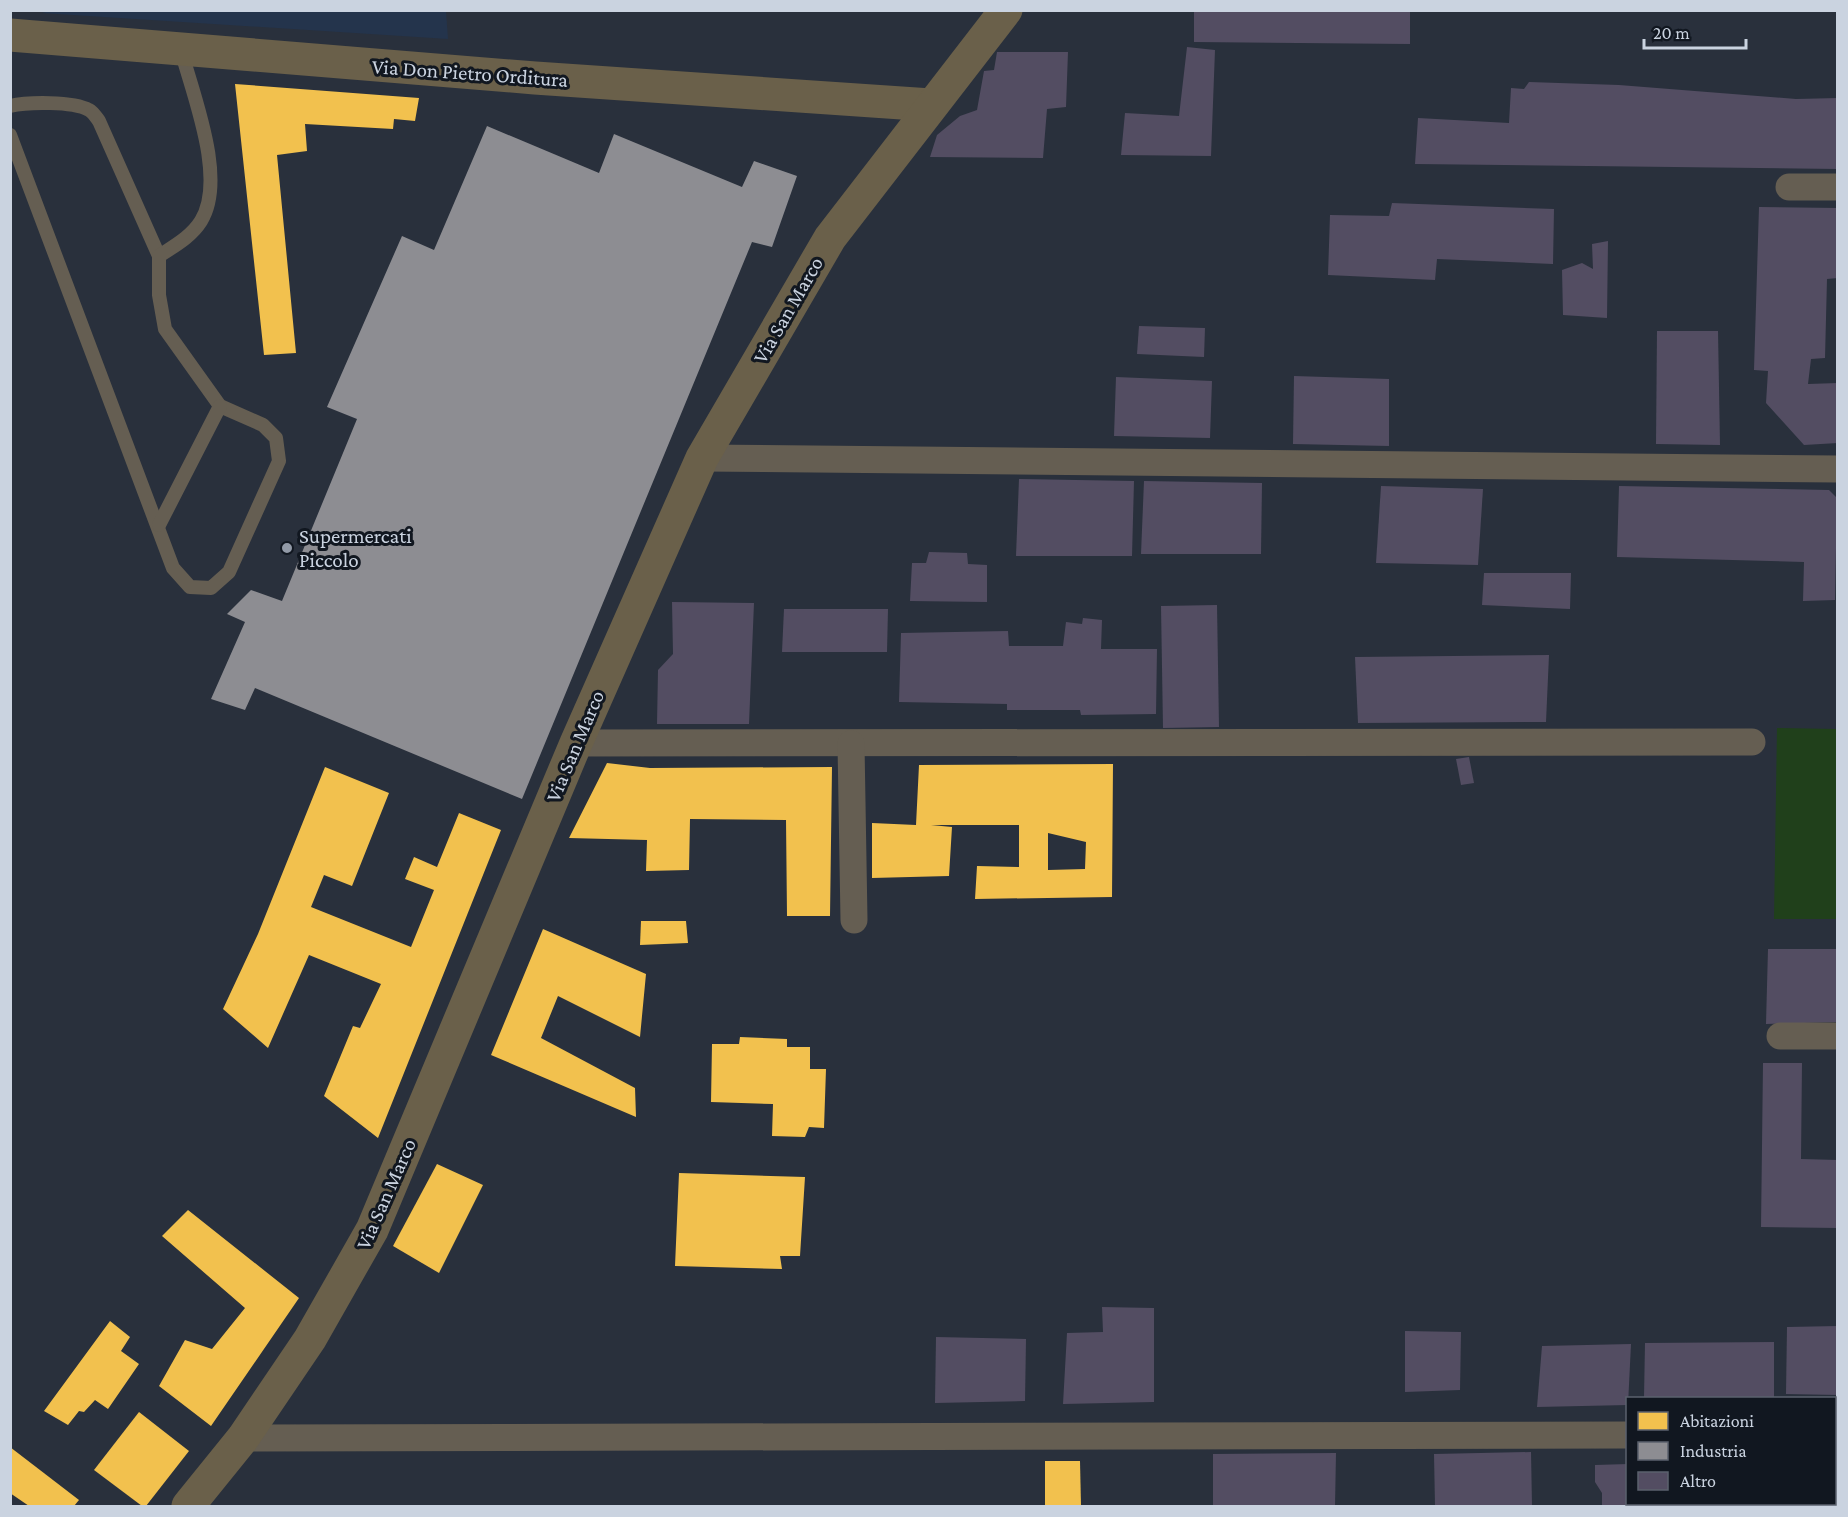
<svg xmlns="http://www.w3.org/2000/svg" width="1848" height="1517" font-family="'Crimson Pro',serif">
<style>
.built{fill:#24344c}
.green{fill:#20401b}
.homes{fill:#f2c14e;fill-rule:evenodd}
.industry{fill:#8d8d92}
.building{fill:#534d62}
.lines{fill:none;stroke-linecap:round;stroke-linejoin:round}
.lane{stroke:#655e52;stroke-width:14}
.street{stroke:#655e52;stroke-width:27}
.secondary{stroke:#6a604a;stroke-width:33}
.poi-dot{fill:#929aa7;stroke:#111720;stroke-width:2}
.labels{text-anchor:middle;stroke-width:6;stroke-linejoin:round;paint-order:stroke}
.street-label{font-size:21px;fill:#cad3e0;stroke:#111720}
.poi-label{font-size:21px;fill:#cad3e0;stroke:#111720;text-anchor:start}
</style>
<rect width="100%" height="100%" fill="#29303c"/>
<polygon class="built" points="50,11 446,11 448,39 42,13"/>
<polygon class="green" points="1777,728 1837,729 1837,919 1774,919"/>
<g class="homes">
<polygon points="235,84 419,98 415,121 394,119 393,129 305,124 307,151 277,155 296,353 264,355"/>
<polygon points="607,763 650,768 832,767 830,916 787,916 786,820 690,819 689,870 646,871 647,840 569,838"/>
<path d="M1113 764 1112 897 975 899 977 866 1019 867V825H931L952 827 949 876 872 878V823L916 825 919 765ZM1048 833 1086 842 1085 869 1048 870Z"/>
<polygon points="325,767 389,793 352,886 324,875 311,907 411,947 434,890 405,879 414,857 437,867 459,813 501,830 378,1138 324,1096 353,1026 360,1028 381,984 309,955 268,1048 223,1009 258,934"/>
<polygon points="641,921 686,921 688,943 640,945"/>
<polygon points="543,929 646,974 640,1037 558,996 541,1038 635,1088 636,1117 491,1055"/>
<polygon points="740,1037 787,1039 787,1047 810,1047 810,1069 826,1069 824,1128 809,1127 805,1137 772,1136 773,1104 711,1102 712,1044 739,1044"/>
<polygon points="437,1164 483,1185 439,1273 393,1246"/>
<polygon points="679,1173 805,1177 800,1256 780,1256 782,1269 675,1266"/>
<polygon points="188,1210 299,1298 211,1426 159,1386 185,1340 212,1349 245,1308 162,1236"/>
<polygon points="110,1321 130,1337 121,1351 139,1364 108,1409 95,1400 84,1412 79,1411 68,1425 44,1411"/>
<polygon points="139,1412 189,1451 146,1506 142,1506 94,1470"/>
<polygon points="10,1447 79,1500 74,1506 29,1506 10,1493"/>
<polygon points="1045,1461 1080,1461 1081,1506 1045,1506"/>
</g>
<polygon class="industry" points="487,126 599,173 614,134 742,187 754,161 797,176 772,247 752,242 522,799 255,688 245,710 211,699 245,622 227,614 251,590 282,601 357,419 327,407 402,236 434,250"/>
<g class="building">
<polygon points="1194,10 1410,10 1410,44 1194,42"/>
<polygon points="1187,47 1215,50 1211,156 1121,155 1125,113 1179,116"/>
<polygon points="997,52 1068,52 1066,107 1047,109 1043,158 930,157 937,135 960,116 977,110 984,71 994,70"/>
<polygon points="1529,82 1619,85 1796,99 1838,98 1838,169 1415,164 1418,118 1509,123 1511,88 1524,89"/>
<polygon points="1392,203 1554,209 1553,264 1437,259 1435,280 1328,275 1330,215 1389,216"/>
<polygon points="1759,207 1838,208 1838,278 1827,279 1825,358 1811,359 1808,384 1838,383 1838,443 1804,445 1766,403 1768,371 1754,370"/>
<polygon points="1608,241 1607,318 1563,315 1562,270 1582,263 1593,269 1592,244"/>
<polygon points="1139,326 1205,328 1204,357 1137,354"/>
<polygon points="1657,331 1718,331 1720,445 1656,444"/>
<polygon points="1294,376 1389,379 1389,446 1293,444"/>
<polygon points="1116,377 1212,381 1210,438 1114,436"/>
<polygon points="1019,479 1134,481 1132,556 1016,556"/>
<polygon points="1144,481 1262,483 1261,554 1141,554"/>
<polygon points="1381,486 1483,489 1478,565 1376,563"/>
<polygon points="1619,486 1829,490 1837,498 1835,600 1803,601 1804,562 1617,557"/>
<polygon points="929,552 967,553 968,564 987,565 987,602 910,601 912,563 926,563"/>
<polygon points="1484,573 1571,573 1570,609 1482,605"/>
<polygon points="672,602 754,603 749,724 657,724 658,670 673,654"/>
<polygon points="1217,605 1219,727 1163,728 1161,606"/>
<polygon points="784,609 888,609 887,652 782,652"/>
<polygon points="1083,618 1102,620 1101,649 1157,649 1156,714 1081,715 1080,710 1007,710 1007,704 899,702 901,633 1008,631 1009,646 1063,646 1066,622 1082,624"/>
<polygon points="1549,655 1546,722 1358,723 1355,657"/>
<polygon points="1469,757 1474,783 1461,785 1456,759"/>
<polygon points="1768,949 1838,949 1838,1022 1766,1024"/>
<polygon points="1763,1063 1802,1063 1801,1159 1838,1160 1838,1228 1761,1227"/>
<polygon points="1102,1307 1154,1308 1154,1402 1063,1404 1067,1333 1103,1332"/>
<polygon points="1838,1326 1838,1395 1786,1394 1787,1327"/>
<polygon points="1405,1331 1461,1332 1460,1390 1405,1392"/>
<polygon points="936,1337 1026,1339 1025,1401 935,1403"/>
<polygon points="1774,1342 1774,1398 1644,1398 1645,1343"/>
<polygon points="1631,1344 1628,1405 1537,1407 1542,1346"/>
<polygon points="1531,1452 1532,1506 1435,1506 1434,1454"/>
<polygon points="1336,1453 1335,1506 1213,1506 1213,1454"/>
<polygon points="1628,1464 1628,1504 1630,1506 1602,1506 1602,1493 1595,1482 1595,1465"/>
<rect x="1714" y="1504" width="119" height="2"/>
</g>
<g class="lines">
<g class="lane">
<path d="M10 106C27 102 73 101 89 110 93 112 96 117 99 121L159 256"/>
<path d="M10 135 173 568 190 587 211 588 229 572 279 461 276 438 263 425 220 406 165 329 159 295V256C174 246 191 237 201 221 227 179 193 95 181 50"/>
<polyline points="159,525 220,406"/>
</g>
<g class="street">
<polyline points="1789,187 1838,187"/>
<polyline points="702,458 1838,469"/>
<polyline points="576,743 1752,742"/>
<polyline points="851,744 854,920"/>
<polyline points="1780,1036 1838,1036"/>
<polyline points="1834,1434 1838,1434"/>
<polyline points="243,1438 1628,1435"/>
</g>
<g class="secondary">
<polyline points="10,35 535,78 931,105"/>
<polyline points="188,1506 243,1438 310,1339 372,1230 576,743 702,458 830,238 1006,10"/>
</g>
</g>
<circle class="poi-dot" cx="287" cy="548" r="6"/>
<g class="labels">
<g class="street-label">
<text transform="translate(470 73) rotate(4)" y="7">Via Don Pietro Orditura</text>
<text transform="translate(788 310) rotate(-60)" y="7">Via San Marco</text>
<text transform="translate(575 746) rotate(-67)" y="7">Via San Marco</text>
<text transform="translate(386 1194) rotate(-66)" y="7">Via San Marco</text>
</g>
<g class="poi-label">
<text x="299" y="543">Supermercati<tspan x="299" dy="24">Piccolo</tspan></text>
</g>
</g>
<rect width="1848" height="1517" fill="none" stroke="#cad3e0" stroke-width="24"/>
<rect x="1626" y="1397" width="210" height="108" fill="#111720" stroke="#5b626d" stroke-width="1.5"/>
<rect x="1638" y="1412" width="30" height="18" fill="#f2c14e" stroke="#5b626d" stroke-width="1.5"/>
<text x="1680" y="1427" font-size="18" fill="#cad3e0">Abitazioni</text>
<rect x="1638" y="1442" width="30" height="18" fill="#8d8d92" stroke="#5b626d" stroke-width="1.5"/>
<text x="1680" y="1457" font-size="18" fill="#cad3e0">Industria</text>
<rect x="1638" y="1472" width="30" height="18" fill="#534d62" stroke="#5b626d" stroke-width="1.5"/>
<text x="1680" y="1487" font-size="18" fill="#cad3e0">Altro</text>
<path d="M1644 39v9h102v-9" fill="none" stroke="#cad3e0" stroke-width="3"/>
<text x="1653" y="39" font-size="18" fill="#cad3e0" stroke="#111720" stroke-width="4.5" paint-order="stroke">20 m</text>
</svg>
